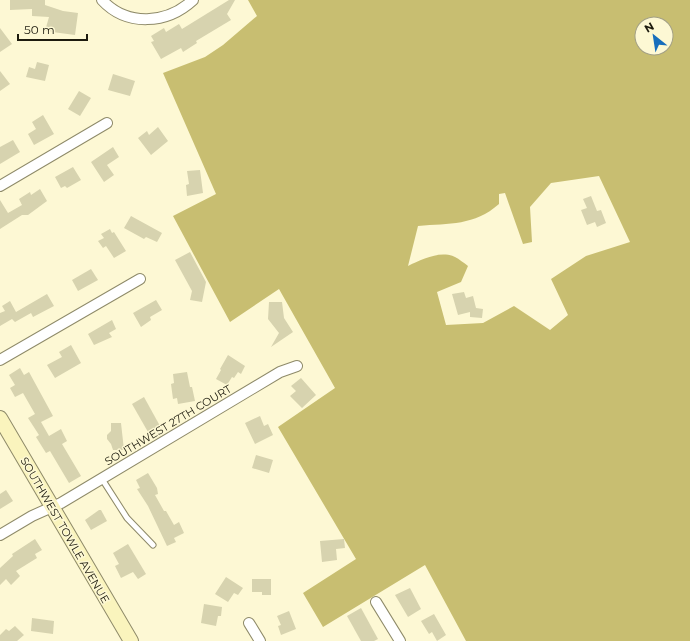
<svg xmlns="http://www.w3.org/2000/svg" width="690" height="641" font-family="Montserrat,sans-serif">
<style>
.forest{fill:#c8be71;fill-rule:evenodd}
.building{fill:#d7d3af}
.lines{fill:none;stroke-linecap:round;stroke-linejoin:round}
.service-casing{stroke:#8e8a69;stroke-width:7}
.minor-casing{stroke:#8e8a69;stroke-width:12}
.secondary-casing{stroke:#8e8a69;stroke-width:16}
.service{stroke:#fff;stroke-width:5}
.minor{stroke:#fff;stroke-width:10}
.secondary{stroke:#faf4bd;stroke-width:14}
.labels{text-anchor:middle;stroke-width:3;stroke-linejoin:round;paint-order:stroke}
.street-label{font-size:11px;fill:#1d1b0e;stroke:#fdf8d4}
</style>
<rect width="100%" height="100%" fill="#fdf8d4"/>
<path class="forest" d="M248 0H690V641H466L425 565 323 627 303 593 356 559 278 427 335 388 279 289 230 322 173 216 216 194 163 73 205 57 223 45 257 16ZM642 24H666V48H642ZM599 176 630 242 586 256 551 279 568 315 550 330 514 306 483 323 446 325 437 292 461 282 468 266C464 263 459 259 455 257 440 250 421 260 408 266L418 226C450 223 474 226 499 204V194L505 193 523 244 532 242 530 207 551 183Z"/>
<g class="building">
<polygon points="10,0 45,0 45,5 63,11 78,13 75,35 45,31 49,17 32,16 32,9 10,10"/>
<polygon points="229,0 235,0 227,14 231,20 196,41 197,43 183,52 181,48 161,59 151,42 154,41 151,36 164,28 166,32 179,24 182,29"/>
<polygon points="0,28 12,44 0,52"/>
<polygon points="37,62 49,65 45,81 26,77 29,67 35,69"/>
<polygon points="0,71 10,84 0,91"/>
<polygon points="113,74 135,81 130,96 108,90"/>
<polygon points="79,91 91,98 80,116 68,109"/>
<polygon points="43,115 54,134 34,145 28,134 36,129 32,122"/>
<polygon points="158,127 168,141 151,155 138,138 147,131 149,135"/>
<polygon points="13,140 20,152 0,164 0,147"/>
<polygon points="113,147 119,157 107,165 114,175 104,182 91,162"/>
<polygon points="73,167 81,180 67,188 65,186 61,188 55,177"/>
<polygon points="200,170 203,193 187,196 186,185 189,184 187,171"/>
<polygon points="40,189 47,201 28,215 22,215 0,229 0,200 8,213 22,205 19,199 30,192 31,195"/>
<polygon points="591,196 597,211 601,210 606,223 597,227 595,222 587,225 581,210 587,208 583,199"/>
<polygon points="131,216 162,233 157,242 146,237 144,239 124,228"/>
<polygon points="110,229 112,233 114,232 126,251 114,258 106,246 103,248 98,241 104,238 101,234"/>
<polygon points="190,252 206,282 202,302 190,300 192,291 175,260"/>
<polygon points="91,269 98,280 78,291 72,280"/>
<polygon points="464,292 466,298 473,296 476,308 483,309 482,318 470,317 470,312 458,315 452,294"/>
<polygon points="47,294 54,306 33,317 31,313 15,322 12,319 0,326 0,313 5,311 2,306 10,301 16,312"/>
<polygon points="156,300 162,310 150,317 151,320 141,327 133,313"/>
<polygon points="269,302 282,302 284,318 293,332 271,347 279,333 268,319"/>
<polygon points="112,320 116,329 109,333 112,337 94,345 88,334"/>
<polygon points="71,345 81,363 55,378 47,365 62,357 59,352"/>
<polygon points="228,355 245,366 241,374 238,372 234,378 232,377 227,385 216,379 221,370 220,369"/>
<polygon points="20,368 24,375 29,372 53,416 41,422 49,436 61,429 67,441 62,444 81,476 69,483 50,451 46,453 36,437 39,435 28,418 35,414 23,393 15,397 10,388 15,385 9,375"/>
<polygon points="187,372 190,387 192,387 195,401 178,404 177,398 173,399 171,384 174,383 173,374"/>
<polygon points="301,378 316,395 302,408 290,396 296,391 291,386"/>
<polygon points="144,397 160,426 148,432 132,404"/>
<polygon points="260,416 264,426 268,424 273,435 255,444 245,423"/>
<polygon points="111,423 121,423 124,450 113,450 111,444 107,439 107,435 111,431"/>
<polygon points="256,455 273,460 269,473 252,468"/>
<polygon points="148,473 157,488 158,494 155,495 164,511 166,511 174,525 179,522 184,533 174,538 176,542 167,546 148,506 137,489 140,488 136,480"/>
<polygon points="6,490 13,501 0,509 0,494"/>
<polygon points="99,510 101,510 107,521 91,530 85,520"/>
<polygon points="35,539 42,550 35,554 37,558 16,571 20,576 11,585 6,579 0,585 0,568 13,556 12,554"/>
<polygon points="344,539 345,548 336,549 337,560 322,562 320,541"/>
<polygon points="128,544 146,574 138,579 133,572 121,578 115,566 119,564 113,553"/>
<polygon points="226,577 243,588 238,595 234,593 228,602 215,594"/>
<polygon points="252,579 271,579 271,595 262,595 262,592 252,592"/>
<polygon points="410,588 421,609 408,617 395,595"/>
<polygon points="204,604 222,607 221,616 218,616 216,626 201,623"/>
<polygon points="361,608 378,639 374,641 361,641 347,616"/>
<polygon points="289,611 296,629 281,635 278,626 281,625 277,616"/>
<polygon points="434,614 446,635 437,641 432,632 429,634 421,621"/>
<polygon points="32,618 54,621 53,634 31,631"/>
<polygon points="15,626 24,635 17,641 0,641 0,635 6,629 9,631"/>
</g>
<g class="lines">
<g class="service-casing">
<polyline id="service" points="102,479 127,518 153,545"/>
</g>
<g class="minor-casing">
<g id="minor">
<path d="M102 0C127 27 167 24 193 0"/>
<polyline points="0,186 107,123"/>
<polyline points="0,360 140,279"/>
<polyline points="0,535 32,516 61,503 280,372 297,366"/>
<polyline points="376,602 400,641"/>
<polyline points="249,623 260,641"/>
</g>
</g>
<g class="secondary-casing">
<polyline id="secondary" points="0,418 131,641"/>
</g>
<use href="#service" class="service"/>
<use href="#minor" class="minor"/>
<use href="#secondary" class="secondary"/>
</g>
<g class="labels">
<g class="street-label">
<text transform="translate(168 425) rotate(-31)" y="4">SOUTHWEST 27TH COURT</text>
<text transform="translate(65 530) rotate(60)" y="4">SOUTHWEST TOWLE AVENUE</text>
</g>
</g>
<g transform="translate(654 36) rotate(330)"><circle r="19" fill="#fdf8d4" stroke="#a3a085"/>
<path d="M0-3L7 15L0 10L-7 15Z" fill="#186ebc"/>
<text y="-6" font-size="11" font-weight="bold" text-anchor="middle" fill="#1d1b0e">N</text>
</g>
<path d="M18 34v6h69v-6" fill="none" stroke="#1d1b0e" stroke-width="2"/>
<text x="24" y="34" font-size="12" fill="#1d1b0e" stroke="#fdf8d4" stroke-width="3" paint-order="stroke">50 m</text>
</svg>
